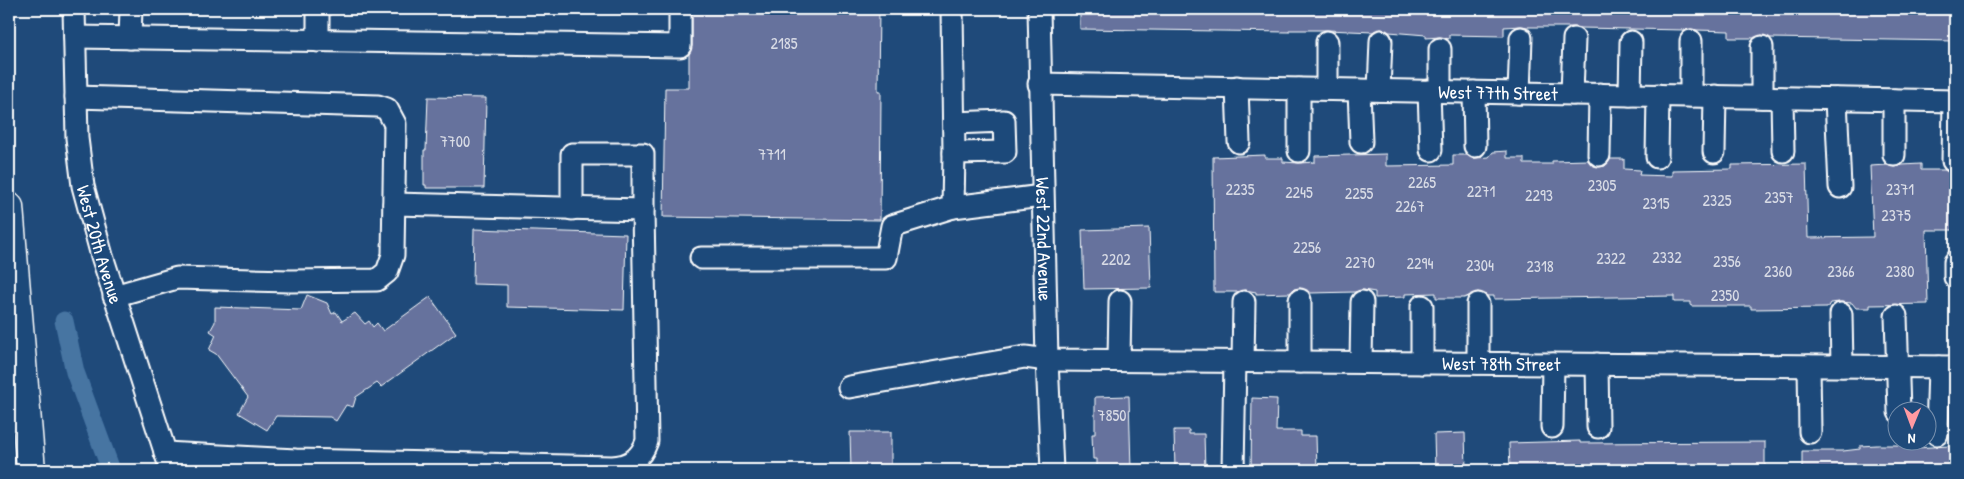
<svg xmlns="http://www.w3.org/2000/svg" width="1964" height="479" font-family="'Patrick Hand',sans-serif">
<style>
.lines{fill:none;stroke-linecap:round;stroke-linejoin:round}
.canal{stroke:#4674a2;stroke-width:19}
.building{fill:#66729d;stroke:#fff}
.minor-casing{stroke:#fff;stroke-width:25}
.highway-casing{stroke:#fff;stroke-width:31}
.minor{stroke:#1f4a7a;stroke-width:21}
.highway{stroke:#1f4a7a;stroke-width:28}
.labels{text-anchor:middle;stroke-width:4;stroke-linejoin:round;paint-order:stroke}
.number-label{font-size:16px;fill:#d9dce6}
.street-label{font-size:19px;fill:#fff;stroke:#1f4a7a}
</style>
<rect width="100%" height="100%" fill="#1f4a7a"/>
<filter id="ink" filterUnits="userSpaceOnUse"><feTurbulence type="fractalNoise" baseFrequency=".02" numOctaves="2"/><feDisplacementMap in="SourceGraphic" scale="10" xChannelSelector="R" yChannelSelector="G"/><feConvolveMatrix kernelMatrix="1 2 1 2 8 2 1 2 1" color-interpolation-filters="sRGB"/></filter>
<g filter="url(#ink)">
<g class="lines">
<polyline class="canal" points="64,321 75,372 111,470"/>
</g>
<g class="building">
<polygon points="692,9 879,9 878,91 881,91 880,220 663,217 665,88 689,88 689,54 692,46"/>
<polygon points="1080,9 1955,9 1955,41 1770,38 1762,35 1754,38 1729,38 1729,31 1697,30 1691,29 1685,30 1580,28 1574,27 1527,27 1521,26 1504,27 1504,36 1449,35 1449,39 1440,37 1426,38 1426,35 1389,32 1381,29 1373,32 1327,30 1289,30 1289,32 1080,29"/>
<polygon points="428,97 486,98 484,188 426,188 426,185 424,185 424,150 426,150"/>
<polygon points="1507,151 1507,158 1524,158 1524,164 1552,164 1552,161 1588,160 1592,165 1599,167 1605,166 1610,159 1624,159 1624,169 1640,170 1639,175 1672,176 1672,170 1732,169 1732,165 1806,164 1808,238 1873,237 1870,166 1887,165 1894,167 1902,165 1921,164 1921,170 1945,170 1955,173 1955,230 1926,230 1928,304 1870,305 1870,308 1856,308 1852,303 1840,302 1830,303 1827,308 1751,309 1751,306 1691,306 1691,302 1674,302 1674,296 1494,299 1494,296 1487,296 1478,292 1464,298 1436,298 1436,293 1405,294 1405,297 1375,298 1375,292 1363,290 1355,292 1310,293 1300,288 1294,289 1290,293 1256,294 1256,292 1245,290 1237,292 1214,292 1213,157 1265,155 1265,158 1283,158 1283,162 1299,163 1315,162 1315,156 1386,154 1386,166 1453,165 1453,155 1467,155 1471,158 1476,158 1489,157 1493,152"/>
<polygon points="1149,228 1151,288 1084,289 1082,230"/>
<polygon points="474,229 626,234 624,310 507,307 507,285 473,284"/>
<polygon points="307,295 327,303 332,314 336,312 342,321 355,313 365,324 369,321 373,327 377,323 383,331 430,297 456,333 381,387 377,383 356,397 353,407 346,405 336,421 330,417 276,416 267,430 239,413 248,397 216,354 209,350 216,335 210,331 215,322 215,307 301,310"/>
<polygon points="1129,396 1131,470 1097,470 1097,459 1093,459 1092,434 1095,434 1095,397"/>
<polygon points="1252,398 1277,399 1276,431 1301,431 1301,436 1316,436 1317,470 1251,470"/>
<polygon points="1174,430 1189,430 1189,434 1204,434 1205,470 1175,470"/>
<polygon points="850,432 891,432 891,470 851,470"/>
<polygon points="1465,433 1466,470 1435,470 1434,434"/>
<polygon points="1580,441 1580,443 1765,442 1765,470 1510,470 1509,443"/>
<polygon points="1877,445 1914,445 1914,448 1950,446 1951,470 1802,470 1802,451 1843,451 1860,449 1860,446"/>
</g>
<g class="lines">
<g class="minor-casing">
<g id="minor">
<path id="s1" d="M74 9 77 138 83 186 102 256 171 470"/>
<path id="s2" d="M1039 9 1047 360 1052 470"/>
<polyline points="75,37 680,46 680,9"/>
<polyline points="130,38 131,9"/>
<polyline points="318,41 318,9"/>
<path id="s3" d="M1039 84 1955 101"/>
<polyline points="1237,87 1239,142"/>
<polyline points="1299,89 1299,151"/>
<polyline points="1327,89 1327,42"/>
<polyline points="1359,90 1361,142"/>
<polyline points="1379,90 1381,41"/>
<polyline points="1429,91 1431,150"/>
<polyline points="1440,91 1440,49"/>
<polyline points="1474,92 1475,146"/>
<polyline points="1519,93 1521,38"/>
<polyline points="1572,94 1574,39"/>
<polyline points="1630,95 1631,42"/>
<polyline points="1691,96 1691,41"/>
<polyline points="76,97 378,106 387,109 395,124 393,255 387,272 377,280 290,281 177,278 114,296"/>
<polyline points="1762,97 1762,47"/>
<polyline points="1782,98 1783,151"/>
<polyline points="1836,99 1840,187"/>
<polyline points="1894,100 1894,155"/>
<polyline points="954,123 1004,121 1005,152 954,153"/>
<polyline points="1714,152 1715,96"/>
<polyline points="1599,155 1600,94"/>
<polyline points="1657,157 1658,95"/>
<polyline points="1953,161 1954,101"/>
<polyline points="953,207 1042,196"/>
<polyline points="572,209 572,154 643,154 643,210"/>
<polyline points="701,258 886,258 892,226 953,207 954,153 952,9"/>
<polyline points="1955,262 1955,277"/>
<polyline points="1300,300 1300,362"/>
<polyline points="1841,314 1842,366"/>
<polyline points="1896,316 1899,412"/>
<polyline points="1119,360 1120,301"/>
<polyline points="1243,361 1244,302"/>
<polyline points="1361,362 1362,302"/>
<polyline points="1422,363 1422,306"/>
<polyline points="1478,363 1478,304"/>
<polyline points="1597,364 1598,427"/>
<polyline points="1809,366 1810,432"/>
<path id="s4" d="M849 387 1025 357 1047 360 1955 367"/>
<polyline points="1552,427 1553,364"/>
<polyline points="1937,434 1939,367"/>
<path d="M165 453 296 460 612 467C630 466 641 458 647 441L643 210 394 204"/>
<polyline points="1233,470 1235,361"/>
</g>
</g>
<g class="highway-casing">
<polyline id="highway" points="9,207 31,470"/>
</g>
<use href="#minor" class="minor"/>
<use href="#highway" class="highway"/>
</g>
</g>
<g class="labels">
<g class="number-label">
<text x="784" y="49">2185</text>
<text x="455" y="147">7700</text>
<text x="772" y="160">7711</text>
<text x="1422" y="188">2265</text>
<text x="1602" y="191">2305</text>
<text x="1240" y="195">2235</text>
<text x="1900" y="195">2371</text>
<text x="1481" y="197">2271</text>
<text x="1299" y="198">2245</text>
<text x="1359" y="199">2255</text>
<text x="1539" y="201">2293</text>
<text x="1779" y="203">2357</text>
<text x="1717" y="206">2325</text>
<text x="1656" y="209">2315</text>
<text x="1410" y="212">2267</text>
<text x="1896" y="221">2375</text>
<text x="1307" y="253">2256</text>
<text x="1667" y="263">2332</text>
<text x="1611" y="264">2322</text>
<text x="1116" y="265">2202</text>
<text x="1727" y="267">2356</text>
<text x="1360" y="268">2270</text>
<text x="1420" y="269">2294</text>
<text x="1480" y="271">2304</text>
<text x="1540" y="272">2318</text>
<text x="1778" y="277">2360</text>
<text x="1841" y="277">2366</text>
<text x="1900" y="277">2380</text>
<text x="1725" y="301">2350</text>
<text x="1112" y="421">7850</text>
</g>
<g class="street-label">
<text dy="7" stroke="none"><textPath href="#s3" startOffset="459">West 77th Street</textPath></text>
<text dy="7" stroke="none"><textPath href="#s2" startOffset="230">West 22nd Avenue</textPath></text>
<text dy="7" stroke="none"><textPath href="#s1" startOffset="238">West 20th Avenue</textPath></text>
<text dy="7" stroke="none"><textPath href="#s4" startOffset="655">West 78th Street</textPath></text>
</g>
</g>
<rect width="1964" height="479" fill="none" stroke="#1f4a7a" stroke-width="30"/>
<rect x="15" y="15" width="1934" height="449" fill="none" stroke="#fff" stroke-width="2" filter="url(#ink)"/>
<g transform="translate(1912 426) rotate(181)"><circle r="24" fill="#1f4a7a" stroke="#7992af"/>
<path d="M0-4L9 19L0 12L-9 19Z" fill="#ff9aa2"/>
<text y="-8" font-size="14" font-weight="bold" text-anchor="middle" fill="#ffffff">N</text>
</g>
</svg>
